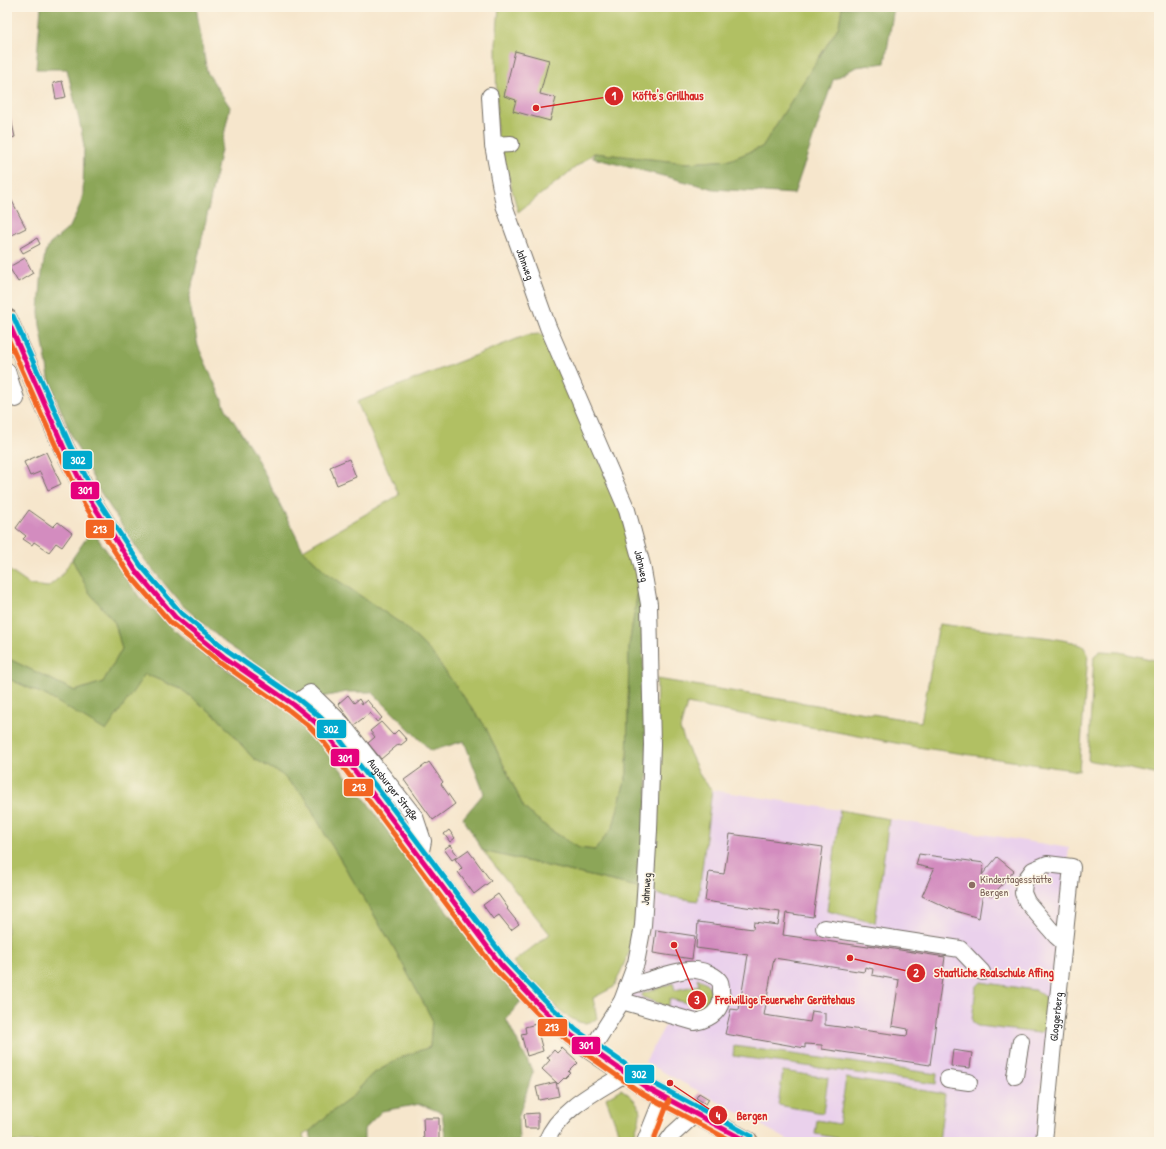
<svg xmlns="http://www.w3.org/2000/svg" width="1166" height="1149" font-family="'Patrick Hand',sans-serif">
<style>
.built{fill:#ead1ec}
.green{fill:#b1c063;stroke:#6e7647}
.forest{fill:#8ca659;stroke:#5c6842}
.building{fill:#d38cbf;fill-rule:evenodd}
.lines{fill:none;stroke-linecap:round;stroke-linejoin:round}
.minor-casing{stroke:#726c63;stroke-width:18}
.major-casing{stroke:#726c63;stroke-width:22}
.minor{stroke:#fff;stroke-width:16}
.major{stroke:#f7be87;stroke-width:20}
.bus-1-casing{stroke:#fcf5e5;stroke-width:8}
.bus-2-casing{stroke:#fcf5e5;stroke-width:8}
.bus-3-casing{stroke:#fcf5e5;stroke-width:8}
.bus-1{stroke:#e5007d;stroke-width:5}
.bus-2{stroke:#f26522;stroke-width:5}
.bus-3{stroke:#00a9ce;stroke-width:5}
.education-dot{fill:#8d6e63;stroke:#fcf5e5;stroke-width:1.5}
.labels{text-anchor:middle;stroke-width:3;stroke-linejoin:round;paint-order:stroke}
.street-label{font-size:11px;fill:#2b2b2b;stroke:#fcf5e5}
.education-label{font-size:11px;fill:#785e54;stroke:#fcf5e5;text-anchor:start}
.leader{fill:none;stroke:#d62828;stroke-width:1.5}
.callout-dot{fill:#d62828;stroke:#fcf5e5;stroke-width:1.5}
.mark-label{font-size:12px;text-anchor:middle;font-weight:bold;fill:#fff}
.callout-label{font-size:12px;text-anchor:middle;font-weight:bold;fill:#d62828;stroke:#fcf5e5;stroke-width:3;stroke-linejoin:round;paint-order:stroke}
.line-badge{stroke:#fcf5e5;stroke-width:1.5}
.badge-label{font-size:11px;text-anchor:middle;font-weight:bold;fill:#fff}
</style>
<rect width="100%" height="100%" fill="#fcf5e5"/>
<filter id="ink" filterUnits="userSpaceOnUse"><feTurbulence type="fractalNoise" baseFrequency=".025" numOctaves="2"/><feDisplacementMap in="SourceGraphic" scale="8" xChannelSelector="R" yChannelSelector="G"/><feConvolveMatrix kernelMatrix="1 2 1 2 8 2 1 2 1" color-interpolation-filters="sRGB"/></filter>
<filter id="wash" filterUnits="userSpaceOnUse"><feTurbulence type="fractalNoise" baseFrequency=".012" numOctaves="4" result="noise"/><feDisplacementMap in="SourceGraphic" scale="16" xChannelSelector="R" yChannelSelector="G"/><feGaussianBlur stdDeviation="0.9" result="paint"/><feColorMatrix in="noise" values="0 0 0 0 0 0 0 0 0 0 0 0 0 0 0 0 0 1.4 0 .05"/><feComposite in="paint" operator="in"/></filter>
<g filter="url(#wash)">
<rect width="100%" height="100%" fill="#f6e6cc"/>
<polygon class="built" points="712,790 840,810 827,911 875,922 889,819 1069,848 1039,1116 1035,1142 792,1142 645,1062 666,1024 643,1015 631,997 643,967 654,891 659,895 698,901"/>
<g class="green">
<polygon points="499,7 842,7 839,26 762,147 730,160 687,163 594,153 518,212 497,134 496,44"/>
<polygon points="540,334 549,338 622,513 640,578 629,646 627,773 613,827 595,850 579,848 549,829 524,808 485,726 431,652 403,625 327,573 303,550 399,495 357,402 527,335"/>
<polygon points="72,559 89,592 115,623 122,649 103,682 75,691 7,658 7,569 30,585 48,587 61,576"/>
<polygon points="939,624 1051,638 1073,642 1083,646 1088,654 1079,771 917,747 687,704 680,729 687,747 701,777 712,790 698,901 659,895 654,891 653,885 657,679 921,722"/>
<polygon points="1100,651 1119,652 1159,661 1159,775 1088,760 1094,656"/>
<polygon points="145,674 181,689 217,717 253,758 281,774 305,797 326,836 393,946 432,1019 430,1047 404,1056 371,1075 351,1098 329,1114 310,1131 303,1135 305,1142 7,1142 7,678 47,696 72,710"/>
<polygon points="840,810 889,819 875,923 827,911"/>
<path d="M483 851 642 888 630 950 614 987 593 998 597 1019C594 1020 589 1023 585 1023 566 1024 526 977 513 962L550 934Z"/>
<path d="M697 978C701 980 706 982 708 985 718 997 709 1012 695 1013L696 1005 670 999 668 1007 642 997V994L644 993 673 983 675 990 699 985Z"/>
<path d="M981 982 1034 990C1039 991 1044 995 1046 1000 1047 1005 1046 1025 1044 1029 1043 1032 1042 1032 1039 1033L978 1026 974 1024 972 1020 976 987Z"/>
<polygon points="734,1046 937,1074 936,1084 733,1056"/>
<polygon points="783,1071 828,1078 823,1113 778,1105"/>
<polygon points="846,1078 945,1094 939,1142 838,1142 837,1138 815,1134 817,1120 839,1124"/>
<path d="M621 1089C648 1107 641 1116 631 1142H622L606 1098Z"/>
</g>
<g class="forest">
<polygon points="41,7 197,7 197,13 207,72 230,107 189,300 198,346 227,411 253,451 303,550 327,573 403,625 431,652 485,726 524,808 549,829 579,848 595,850 613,827 627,773 629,646 640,578 648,773 642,888 483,851 463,818 484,793 464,741 431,751 372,692 347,692 322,697 299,693 224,642 181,604 144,559 99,490 72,437 50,383 40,325 39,312 41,281 45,253 50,244 70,227 80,205 83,194 84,146 80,124 67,69 36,69"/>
<polygon points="842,7 894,7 885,63 856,67 833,80 794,194 714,189 593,158 594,153 687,163 730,160 762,147 839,26"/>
<polygon points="92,530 140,598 180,635 210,658 289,712 323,748 365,799 412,866 474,946 521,1001 506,1019 533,1072 518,1118 519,1142 446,1142 442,1113 420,1104 382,1111 364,1129 364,1142 312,1142 310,1131 329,1114 351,1098 371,1075 404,1056 430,1047 432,1019 393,946 326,836 305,797 281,774 253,758 217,717 181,689 145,674 106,731 47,696 7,678 7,658 75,691 103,682 122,649 115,623 89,592 72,559"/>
</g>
<g id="blocks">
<g class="building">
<polygon points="515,51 549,60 540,94 556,98 550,121 513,111 516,100 504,96"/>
<polygon points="62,81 66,97 56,99 53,83"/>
<polygon points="7,101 15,137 7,139"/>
<polygon points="11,199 26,228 8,237 7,202"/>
<polygon points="37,238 40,244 23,253 20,248"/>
<polygon points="25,258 33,273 18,282 9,267"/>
<polygon points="46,452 61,484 48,490 40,472 30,476 24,462"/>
<polygon points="349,459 356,477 337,485 330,467"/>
<polygon points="29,510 53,527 58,522 72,533 62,547 56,543 49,552 34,542 32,545 23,539 26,536 16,528"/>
<polygon points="348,695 354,703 359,699 362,704 367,700 382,718 377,722 370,713 354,725 338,704"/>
<polygon points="381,722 393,735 398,730 407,740 401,745 399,744 381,759 368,743 375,737 370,731"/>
<polygon points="429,762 443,782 441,784 455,804 433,820 404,780"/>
<polygon points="449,830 455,838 450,842 444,834"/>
<path d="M730 834 823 847 813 917 786 913 783 935 868 947V945L945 957 930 1065 822 1049V1045L805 1044V1048L725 1034 731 1009 739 1010 748 955 696 948 698 922 753 929 754 922 778 925 780 912 705 901 709 872 724 874ZM774 958 864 972 865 967 873 969 872 975 899 980 892 1026 908 1029 907 1036 825 1025V1013L812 1011 810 1022 764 1015Z"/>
<polygon points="450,845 458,856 452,860 444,849"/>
<polygon points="468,850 491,881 474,894 458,872 462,868 455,859"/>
<polygon points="919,854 984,863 982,875 997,857 1014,871 992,896 983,892 979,918 952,910 922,896 934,869 916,865"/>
<polygon points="498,894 508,908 507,909 519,924 511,930 499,915 493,919 483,905"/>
<polygon points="656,930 695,936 692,959 653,953"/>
<polygon points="536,1024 543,1051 527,1056 521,1034 526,1033 525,1027"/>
<polygon points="562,1048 578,1063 569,1072 571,1073 565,1079 564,1078 558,1084 542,1069 550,1060 547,1058 554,1050 557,1053"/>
<polygon points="953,1050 972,1053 970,1068 951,1066"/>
<polygon points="556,1082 559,1096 539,1100 536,1087"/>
<polygon points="699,1093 709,1099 706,1104 696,1098"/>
<polygon points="538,1113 538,1128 525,1128 524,1114"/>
<polygon points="423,1118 439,1118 439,1142 424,1142"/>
</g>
</g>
</g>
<g filter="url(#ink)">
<use href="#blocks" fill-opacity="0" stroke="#726c63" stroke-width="1"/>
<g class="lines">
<g class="minor-casing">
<g id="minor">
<path id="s1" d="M490 96 493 145 504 205 548 327 627 510 642 565 649 604 652 745 649 830 643 926 636 963 622 1001 591 1050"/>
<polyline points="493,145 511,144"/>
<polyline points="7,371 16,399"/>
<path id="s2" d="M294 705 310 693 341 723 415 817 423 841 420 856"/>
<polyline points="824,928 960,949 982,972"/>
<path d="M622 1001 695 1022C711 1019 724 1010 721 991 721 989 721 984 720 982 716 975 704 971 696 970 683 967 642 983 627 987"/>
<polyline points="1015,1076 1021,1041"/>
<polyline points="948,1079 969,1082"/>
<path d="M546 1142C559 1109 597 1091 625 1074"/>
<polyline points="645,1142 663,1097"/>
<polyline points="667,1142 673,1134 695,1114"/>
<path id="s3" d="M1044 1142 1053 1045 1072 867 1047 864 1033 870 1024 882 1023 893 1027 902 1056 936 1064 943"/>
</g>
</g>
<g class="major-casing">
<polyline id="major" points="7,319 64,448 90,500 135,570 176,618 224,657 294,705 315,722 328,736 375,797 501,965 541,1007 571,1035 591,1050 647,1088 748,1142"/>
</g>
<use href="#minor" class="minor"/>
<use href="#major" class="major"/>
<g class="bus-1-casing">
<polyline id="bus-1" points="7,319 64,448 90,500 135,570 176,618 224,657 294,705 315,722 328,736 375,797 501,965 541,1007 571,1035 647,1088 748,1142"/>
</g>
<g class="bus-2-casing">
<g id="bus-2">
<polyline points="7,336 58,451 84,504 129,574 171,623 220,662 290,711 310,727 323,741 369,801 495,969 536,1012 566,1040 643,1094 733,1142"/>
<polyline points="653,1142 669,1100"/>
</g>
</g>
<g class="bus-3-casing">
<polyline id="bus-3" points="13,316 70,445 96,497 141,566 181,613 228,651 298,699 320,717 334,732 381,793 506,960 546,1002 576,1030 651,1082 751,1136"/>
</g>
<use href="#bus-1" class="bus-1"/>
<use href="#bus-2" class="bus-2"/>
<use href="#bus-3" class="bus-3"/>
</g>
</g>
<circle class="education-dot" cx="972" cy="885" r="4"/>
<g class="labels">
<g class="street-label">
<text dy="4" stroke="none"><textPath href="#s1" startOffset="173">Jahnweg</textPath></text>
<text dy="4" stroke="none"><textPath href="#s1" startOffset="497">Jahnweg</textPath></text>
<text dy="4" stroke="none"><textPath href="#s2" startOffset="148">Augsburger Straße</textPath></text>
<text transform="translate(646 889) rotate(-86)" y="4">Jahnweg</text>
<text dy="4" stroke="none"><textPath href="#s3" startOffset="126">Gloggerberg</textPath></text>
</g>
<g class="education-label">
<text x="980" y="883">Kindertagesstätte<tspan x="980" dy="13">Bergen</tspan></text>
</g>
</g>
<path class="leader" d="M536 108L614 96M850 958L916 973M674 945L697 1000M670 1083L718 1115"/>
<g class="callout-dot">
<circle cx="536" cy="108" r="4"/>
<circle cx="850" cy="958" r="4"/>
<circle cx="674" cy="945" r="4"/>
<circle cx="670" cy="1083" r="4"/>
<circle cx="614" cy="96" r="10"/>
<circle cx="916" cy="973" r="10"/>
<circle cx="697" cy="1000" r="10"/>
<circle cx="718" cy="1115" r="10"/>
</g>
<g class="mark-label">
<text x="614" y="100">1</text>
<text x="916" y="977">2</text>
<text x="697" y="1004">3</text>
<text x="718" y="1120">4</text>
</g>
<g class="callout-label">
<text x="668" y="100">Köfte's Grillhaus</text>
<text x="994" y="977">Staatliche Realschule Affing</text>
<text x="785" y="1004">Freiwillige Feuerwehr Gerätehaus</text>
<text x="752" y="1120">Bergen</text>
</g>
<g class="line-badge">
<rect x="62" y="450" width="31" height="20" rx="4" fill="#00a9ce"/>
<rect x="70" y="481" width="30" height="19" rx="4" fill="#e5007d"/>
<rect x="85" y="519" width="30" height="20" rx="4" fill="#f26522"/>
<rect x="316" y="719" width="31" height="20" rx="4" fill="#00a9ce"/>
<rect x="330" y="748" width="30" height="19" rx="4" fill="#e5007d"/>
<rect x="343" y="778" width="31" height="19" rx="4" fill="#f26522"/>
<rect x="537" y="1018" width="31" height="19" rx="4" fill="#f26522"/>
<rect x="571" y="1036" width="30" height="19" rx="4" fill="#e5007d"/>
<rect x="624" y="1064" width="31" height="20" rx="4" fill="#00a9ce"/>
</g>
<g class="badge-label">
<text x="78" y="464">302</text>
<text x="85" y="494">301</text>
<text x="100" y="533">213</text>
<text x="331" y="733">302</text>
<text x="345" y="762">301</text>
<text x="359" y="791">213</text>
<text x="552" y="1031">213</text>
<text x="586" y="1049">301</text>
<text x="639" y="1078">302</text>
</g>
<rect width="1166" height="1149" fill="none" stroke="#fcf5e5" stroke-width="24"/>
</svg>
